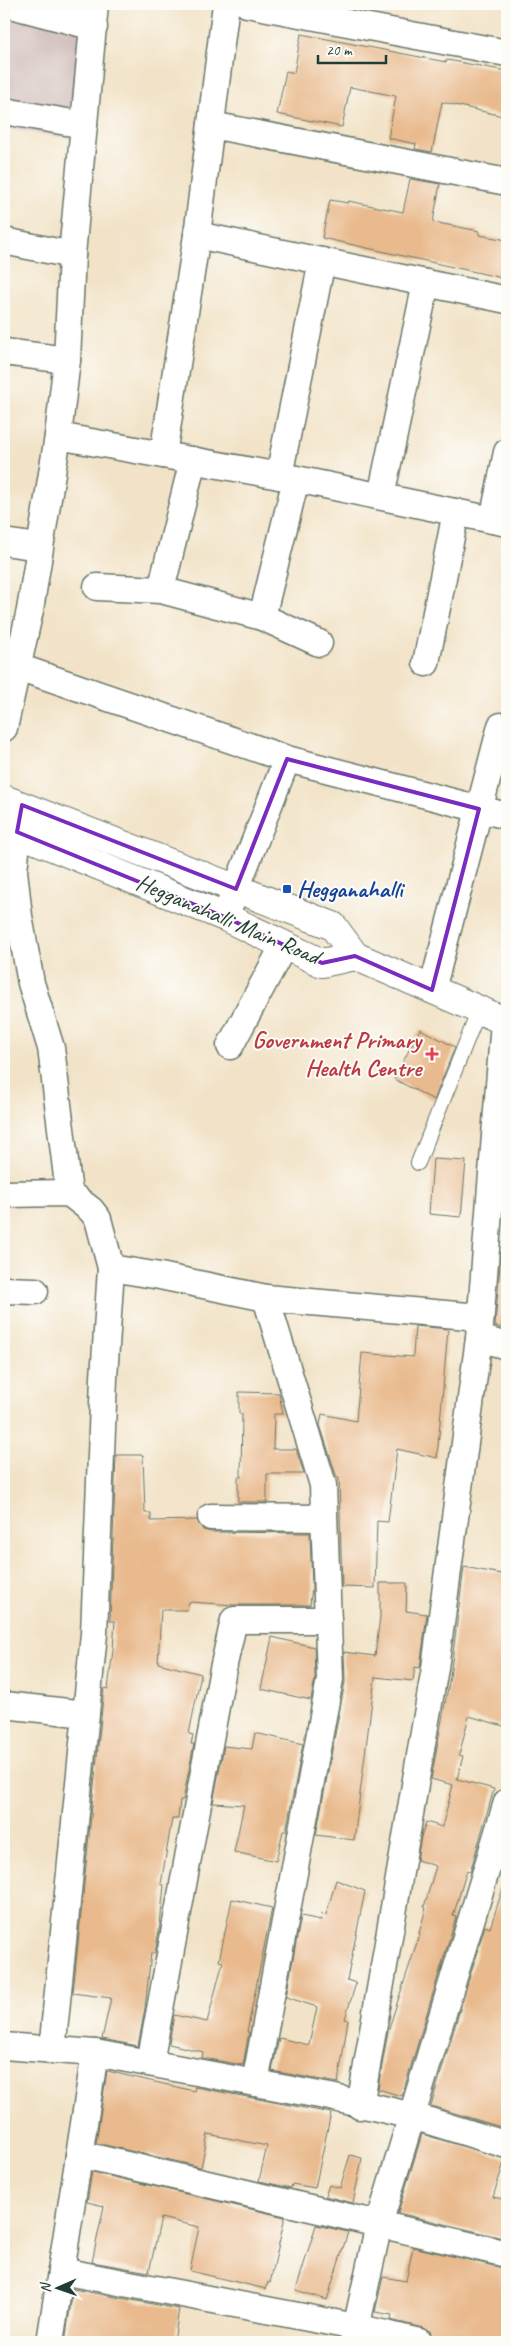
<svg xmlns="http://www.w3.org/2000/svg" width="511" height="2346" font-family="Caveat,sans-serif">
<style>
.industrial{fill:#d1bfbd}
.building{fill:#e9ba8d}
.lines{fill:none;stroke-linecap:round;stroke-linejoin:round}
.service-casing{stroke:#697768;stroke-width:16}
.minor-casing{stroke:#697768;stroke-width:29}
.secondary-casing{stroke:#697768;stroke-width:30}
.service{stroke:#fff;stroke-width:14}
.minor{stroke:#fff;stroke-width:26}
.secondary{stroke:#fff;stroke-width:28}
.marked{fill:none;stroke:#7b2cbf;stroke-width:4;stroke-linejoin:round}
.transit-dot{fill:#1a4fb4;stroke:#fdfcf7;stroke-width:2}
.health-dot{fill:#e0444e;stroke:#fdfcf7;stroke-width:2}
.labels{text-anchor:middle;stroke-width:4;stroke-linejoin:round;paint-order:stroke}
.transit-label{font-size:24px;font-weight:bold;fill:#164399;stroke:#fdfcf7;text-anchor:start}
.street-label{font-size:24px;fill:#1f3d34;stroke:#fdfcf7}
.health-label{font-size:24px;font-weight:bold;fill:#be3a42;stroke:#fdfcf7;text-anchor:end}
</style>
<rect width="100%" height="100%" fill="#fdfcf7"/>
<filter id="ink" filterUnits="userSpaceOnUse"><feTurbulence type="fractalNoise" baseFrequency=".02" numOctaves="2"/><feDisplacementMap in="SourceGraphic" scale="10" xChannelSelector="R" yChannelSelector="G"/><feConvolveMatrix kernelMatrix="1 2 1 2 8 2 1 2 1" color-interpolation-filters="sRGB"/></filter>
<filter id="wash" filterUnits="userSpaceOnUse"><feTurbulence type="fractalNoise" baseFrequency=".0096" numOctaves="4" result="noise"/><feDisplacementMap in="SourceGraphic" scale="20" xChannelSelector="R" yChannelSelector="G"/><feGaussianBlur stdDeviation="1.12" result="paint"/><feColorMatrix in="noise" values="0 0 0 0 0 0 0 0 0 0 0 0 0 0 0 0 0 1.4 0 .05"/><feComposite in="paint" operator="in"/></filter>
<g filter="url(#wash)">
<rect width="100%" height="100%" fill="#f2e3c8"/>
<polygon class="industrial" points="4,4 99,4 88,141 4,128"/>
<g id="blocks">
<g class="building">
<polygon points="301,34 446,62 447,60 507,71 507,117 442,102 432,152 415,149 416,144 388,138 396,96 350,87 342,127 277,114 286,71 294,73"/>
<polygon points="410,179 440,184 433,222 479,231 479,235 507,240 507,279 322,238 330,200 348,203 348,201 403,212"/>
<polygon points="420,1029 455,1047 434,1100 394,1079"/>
<polygon points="433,1159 466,1161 461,1217 429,1214"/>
<polygon points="501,1253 507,1254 507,1304 501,1328 495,1326"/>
<polygon points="415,1326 448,1329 437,1458 397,1449 388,1522 377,1521 375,1588 342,1587 339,1478 337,1478 320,1425 322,1414 356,1421 362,1353 413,1357"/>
<polygon points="239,1392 279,1393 283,1414 274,1414 273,1449 296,1449 304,1474 267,1474 267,1502 238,1502 238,1477 241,1477 242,1414 239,1414"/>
<polygon points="116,1455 143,1455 145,1513 151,1513 151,1521 197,1520 203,1530 211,1532 310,1533 312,1587 310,1605 235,1605 189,1602 187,1610 161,1610 158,1663 201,1674 189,1734 193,1735 191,1744 194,1744 183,1800 180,1800 178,1819 172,1819 161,1884 164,1885 160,1925 155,1953 151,1953 145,2008 138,2046 102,2039 111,1998 73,1993 104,1688 108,1689 113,1650 115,1621 110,1621"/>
<polygon points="464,1567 507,1575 507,1727 469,1716 459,1755 463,1756 457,1779 494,1789 470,1872 467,1870 453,1916 456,1917 402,2096 378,2089 388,2031 420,1933 419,1933 426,1908 424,1907 436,1866 417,1860 421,1837 426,1822 442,1827 453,1785 431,1779 450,1677"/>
<polygon points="380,1583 407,1583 406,1611 427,1614 420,1668 415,1667 413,1681 375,1677 354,1840 316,1835 345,1682 344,1652 375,1656 380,1617"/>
<polygon points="272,1637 314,1647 315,1678 311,1700 261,1689"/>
<polygon points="255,1733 303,1744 286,1831 283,1831 276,1861 234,1852 244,1805 213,1803 224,1746 252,1749"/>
<polygon points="336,1880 365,1891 347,1980 356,1983 345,2019 348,2020 338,2083 272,2071 279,2038 309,2045 317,2007 286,1997 301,1916 321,1920 322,1914 326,1915"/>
<polygon points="504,1885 507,1886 507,2119 504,2128 431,2106 485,1926 490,1928"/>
<polygon points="232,1899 272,1908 247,2032 249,2032 243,2065 202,2058 203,2052 169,2044 174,2015 207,2022 223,1962 219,1961"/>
<polygon points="107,2071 194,2091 195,2087 331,2113 315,2188 292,2184 291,2188 259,2181 267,2146 208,2134 201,2167 96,2143"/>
<polygon points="422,2134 505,2159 493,2197 507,2200 507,2239 398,2213"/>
<polygon points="350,2155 362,2158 353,2203 325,2196 329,2185 340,2188"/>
<polygon points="92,2172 285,2217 270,2283 268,2282 266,2289 190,2271 199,2227 161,2218 149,2272 92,2262 104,2206 87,2202"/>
<polygon points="316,2225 348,2232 327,2300 296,2290"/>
<polygon points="413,2247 507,2269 507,2342 486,2342 460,2337 460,2342 434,2342 430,2331 423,2328 391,2320 392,2315 375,2312 383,2277 406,2281"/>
<polygon points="73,2289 179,2309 174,2342 65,2342"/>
</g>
</g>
</g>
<g filter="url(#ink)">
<use href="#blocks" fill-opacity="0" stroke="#697768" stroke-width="1"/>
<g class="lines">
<g class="service-casing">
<polyline id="service" points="418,1163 479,1010"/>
</g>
<g class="minor-casing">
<g id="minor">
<polyline points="7,4 94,27"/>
<polyline points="247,4 507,53"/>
<polyline points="4,111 84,125"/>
<polyline points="211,125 507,182"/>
<polyline points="197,235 507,300"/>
<polyline points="4,241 72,255"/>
<polyline points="4,352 67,360"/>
<polyline points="58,436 296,479 507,523"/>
<polyline points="163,455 197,235 226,4"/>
<polyline points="193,460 161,590 262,617 296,479"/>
<polyline points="279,476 322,261"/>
<polyline points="381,496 426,283"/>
<polyline points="493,520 507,452"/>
<polyline points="4,542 39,547"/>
<polyline points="97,587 161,590"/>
<polyline points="262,617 319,643"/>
<polyline points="426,663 456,512"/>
<polyline points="4,665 18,667 287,759 507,816"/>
<polyline points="4,728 30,610 58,436 67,360 72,255 95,4"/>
<polyline points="20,812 14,871 19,916 31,983 51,1048 69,1193"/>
<polyline points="225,917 287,759"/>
<polyline points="432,990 501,726"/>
<polyline points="230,1046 284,945"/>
<polyline points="4,1194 69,1193 91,1210 98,1219 111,1268 160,1276 266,1298 479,1317"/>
<polyline points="4,1290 35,1291"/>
<polyline points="479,1338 507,1346"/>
<polyline points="211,1517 323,1518"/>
<polyline points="4,1705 86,1714"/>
<polyline points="4,2046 95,2053 330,2097 413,2116 507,2145"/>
<polyline points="52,2051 94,1634 104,1378 111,1268"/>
<polyline points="150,2063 223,1669 234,1620 328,1620"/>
<polyline points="255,2083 330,1679 323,1485 266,1298"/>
<polyline points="360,2106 435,1668 479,1338 504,1022"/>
<polyline points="79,2154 507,2254"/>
<polyline points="61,2271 356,2327 419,2342"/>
<polyline points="50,2342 95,2053"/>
<polyline points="353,2342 379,2224 507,1802"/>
</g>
</g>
<g class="secondary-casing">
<g id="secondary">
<polyline points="4,799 333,926 355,956"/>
<polyline points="4,827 225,917 322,963 355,956 507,1022"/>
</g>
</g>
<use href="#service" class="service"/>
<use href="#minor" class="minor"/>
<use href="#secondary" class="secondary"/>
</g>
</g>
<path class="marked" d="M287 759 479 809 432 990 355 956 322 963 225 917 17 832 22 805 236 889Z"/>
<rect class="transit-dot" x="282" y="884" width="10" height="10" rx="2.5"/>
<path class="health-dot" d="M429.5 1046.5h5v5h5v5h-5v5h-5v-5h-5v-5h5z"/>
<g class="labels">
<g class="transit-label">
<text x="297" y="897">Hegganahalli</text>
</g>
<g class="street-label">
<text transform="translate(228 919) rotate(23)" y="8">Hegganahalli Main Road</text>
</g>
<g class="health-label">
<text x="421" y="1048">Government Primary<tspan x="421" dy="28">Health Centre</tspan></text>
</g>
</g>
<rect width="511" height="2346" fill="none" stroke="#fdfcf7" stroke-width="20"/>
<g transform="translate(58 2288) rotate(268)" stroke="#fdfcf7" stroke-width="4" paint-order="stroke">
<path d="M0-4L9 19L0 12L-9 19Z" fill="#1f3d34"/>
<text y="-8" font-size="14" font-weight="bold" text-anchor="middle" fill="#1f3d34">N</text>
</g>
<path d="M318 55v8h68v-8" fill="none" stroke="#1f3d34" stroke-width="2.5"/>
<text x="326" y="55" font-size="15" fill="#1f3d34" stroke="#fdfcf7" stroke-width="4" paint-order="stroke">20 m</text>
</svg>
